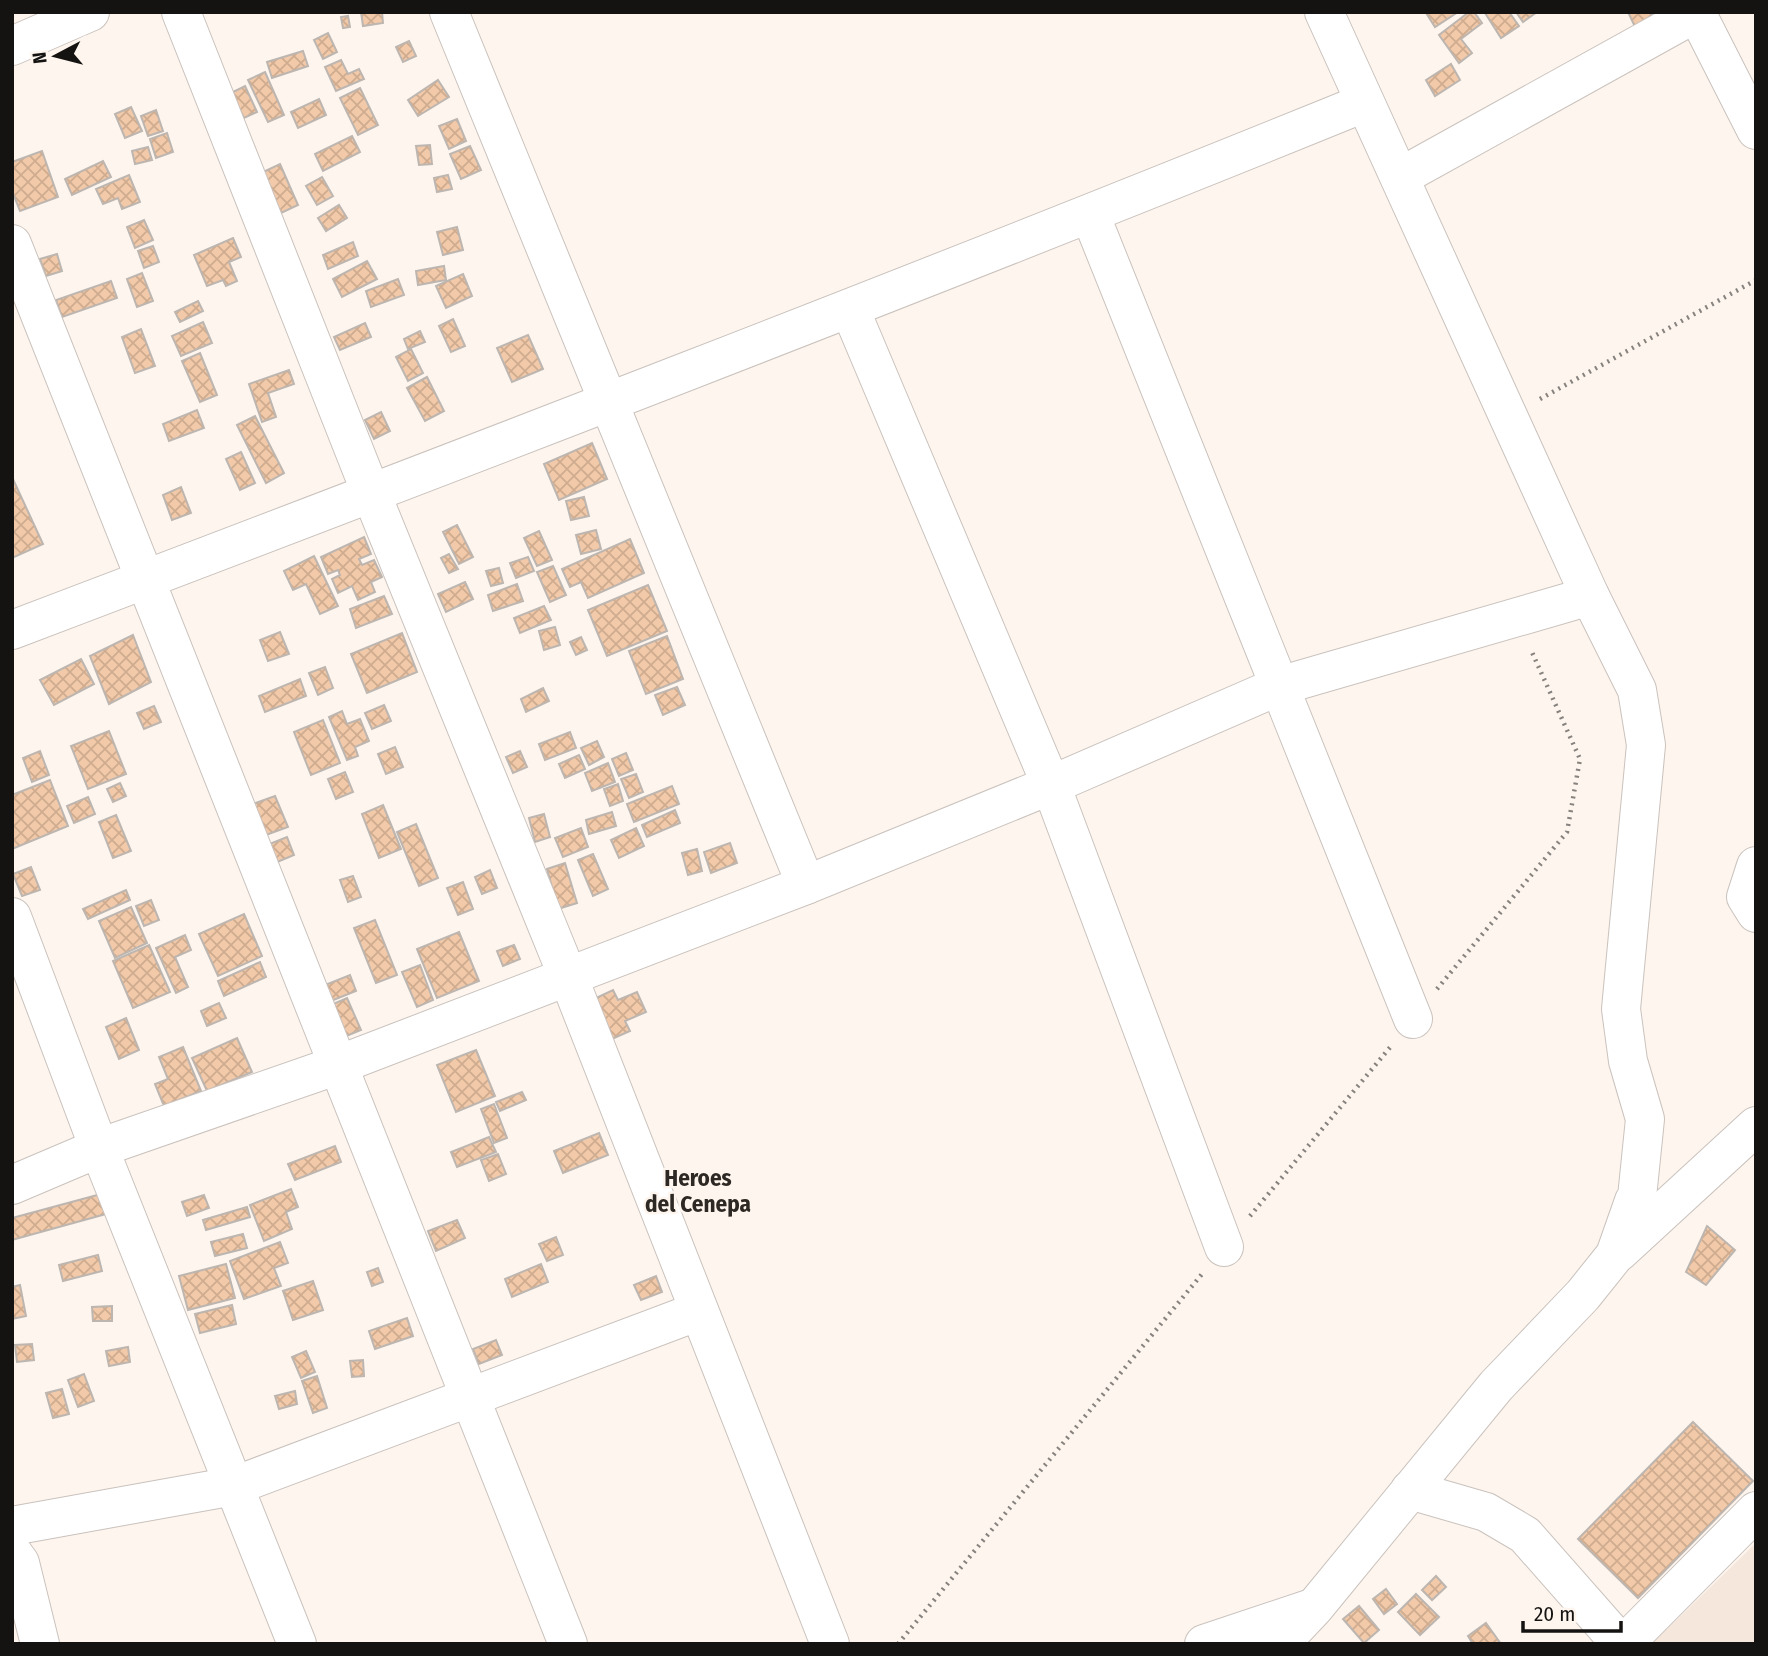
<svg xmlns="http://www.w3.org/2000/svg" width="1768" height="1656" font-family="'Fira Sans Condensed',sans-serif">
<style>
.built{fill:#f5e7dc}
.building{fill:url(#building-cross-hatch);stroke:#bdb6b0;stroke-width:2}
.lines{fill:none;stroke-linecap:round;stroke-linejoin:round}
.minor-casing{stroke:#cac2bd;stroke-width:40}
.path{stroke:#87827e;stroke-width:4.5;stroke-dasharray:2 5;stroke-linecap:butt}
.minor{stroke:#fff;stroke-width:38}
.labels{text-anchor:middle;stroke-width:5;stroke-linejoin:round;paint-order:stroke}
.neighbourhood-label{font-size:23px;font-weight:bold;fill:#2d2823;stroke:#fdf5ee}
</style>
<defs>
<pattern id="building-cross-hatch" width="8" height="8" patternUnits="userSpaceOnUse" patternTransform="scale(1.75)"><rect width="8" height="8" fill="#f2c9a9"/><path d="M0 0l8 8M0 8l8-8" fill="none" stroke="#cfac90"/></pattern>
</defs>
<rect width="100%" height="100%" fill="#fdf5ee"/>
<polygon class="built" points="1756,1543 1756,1644 1652,1644"/>
<g class="building">
<polygon points="361,12 382,12 383,23 363,26"/>
<polygon points="1427,12 1458,12 1435,27 1426,13"/>
<polygon points="1469,12 1474,12 1482,23 1461,39 1472,53 1459,63 1439,35"/>
<polygon points="1486,12 1509,12 1519,26 1501,38 1485,13"/>
<polygon points="1516,12 1537,12 1523,22"/>
<polygon points="1628,12 1650,12 1654,20 1636,29"/>
<polygon points="348,16 350,27 343,28 341,17"/>
<polygon points="328,33 337,52 323,59 314,40"/>
<polygon points="409,41 416,56 403,62 396,47"/>
<polygon points="303,51 308,66 272,78 267,62"/>
<polygon points="341,60 348,74 359,69 364,79 336,91 325,67"/>
<polygon points="1451,64 1460,80 1435,96 1426,80"/>
<polygon points="265,72 284,115 268,122 248,80"/>
<polygon points="438,80 449,97 418,116 408,100"/>
<polygon points="245,86 257,112 244,118 231,93"/>
<polygon points="360,88 378,125 358,135 340,98"/>
<polygon points="319,99 326,115 298,128 291,112"/>
<polygon points="131,107 142,131 125,138 115,114"/>
<polygon points="156,110 163,131 148,136 141,116"/>
<polygon points="457,119 466,141 449,149 439,126"/>
<polygon points="167,133 173,152 156,158 150,139"/>
<polygon points="352,136 360,152 323,171 315,154"/>
<polygon points="430,145 432,164 419,165 416,146"/>
<polygon points="470,146 481,170 461,179 450,154"/>
<polygon points="148,147 152,160 135,164 132,151"/>
<polygon points="42,151 58,197 20,211 12,191 12,162"/>
<polygon points="103,161 111,177 72,195 65,179"/>
<polygon points="280,164 298,205 279,214 261,173"/>
<polygon points="129,175 140,202 122,209 118,198 103,204 96,189"/>
<polygon points="448,175 452,189 437,192 434,178"/>
<polygon points="322,177 333,196 317,205 306,186"/>
<polygon points="339,205 347,218 326,231 318,218"/>
<polygon points="144,220 153,240 135,248 127,227"/>
<polygon points="457,227 463,250 443,255 437,232"/>
<polygon points="233,238 241,257 229,262 237,281 226,286 223,280 207,286 194,255"/>
<polygon points="353,242 358,256 328,269 323,255"/>
<polygon points="153,246 159,262 144,268 138,251"/>
<polygon points="57,254 62,271 46,276 40,259"/>
<polygon points="367,261 377,279 342,297 333,279"/>
<polygon points="444,266 446,280 418,285 416,271"/>
<polygon points="142,273 153,301 137,307 127,279"/>
<polygon points="463,274 472,296 446,308 436,286"/>
<polygon points="398,279 404,295 371,307 366,291"/>
<polygon points="111,281 117,298 62,317 56,300"/>
<polygon points="198,301 203,311 180,322 175,312"/>
<polygon points="453,319 465,346 451,352 439,326"/>
<polygon points="203,322 212,343 181,356 172,336"/>
<polygon points="365,323 371,337 340,350 334,337"/>
<polygon points="141,329 155,366 135,373 122,337"/>
<polygon points="420,331 425,342 408,349 404,339"/>
<polygon points="528,335 543,369 512,382 497,348"/>
<polygon points="411,349 423,373 408,381 396,357"/>
<polygon points="200,353 217,395 200,402 182,361"/>
<polygon points="289,370 294,384 268,393 276,417 262,422 249,384"/>
<polygon points="427,377 444,411 425,421 407,388"/>
<polygon points="197,410 204,428 169,441 163,424"/>
<polygon points="381,412 390,431 374,439 365,420"/>
<polygon points="255,416 284,473 266,483 237,425"/>
<polygon points="592,443 607,479 559,500 544,464"/>
<polygon points="241,452 255,483 240,490 226,459"/>
<polygon points="12,477 43,544 12,558"/>
<polygon points="181,487 191,513 172,520 163,495"/>
<polygon points="584,497 589,516 571,520 566,501"/>
<polygon points="457,525 473,557 459,564 443,532"/>
<polygon points="596,530 601,549 581,554 576,535"/>
<polygon points="539,531 552,560 537,566 524,538"/>
<polygon points="364,537 371,554 359,559 362,565 374,560 382,577 371,582 375,592 358,600 352,586 338,593 332,579 340,575 338,570 328,574 321,557"/>
<polygon points="630,539 644,573 588,598 581,582 570,587 562,569"/>
<polygon points="449,554 458,569 449,573 441,558"/>
<polygon points="314,556 338,606 320,614 306,584 293,590 284,571"/>
<polygon points="528,557 534,571 516,578 510,563"/>
<polygon points="553,566 566,595 550,602 537,572"/>
<polygon points="499,568 503,583 491,586 486,571"/>
<polygon points="465,582 473,599 446,612 438,594"/>
<polygon points="517,584 523,601 493,611 488,595"/>
<polygon points="648,585 667,631 607,656 588,610"/>
<polygon points="384,596 392,614 356,628 350,609"/>
<polygon points="544,606 551,620 520,633 514,618"/>
<polygon points="555,627 560,645 544,650 539,631"/>
<polygon points="280,632 289,654 268,661 260,640"/>
<polygon points="402,633 417,672 367,693 351,654"/>
<polygon points="133,635 151,682 109,704 90,656"/>
<polygon points="667,636 683,679 646,694 629,651"/>
<polygon points="581,637 587,650 576,655 570,642"/>
<polygon points="81,659 94,684 54,705 40,680"/>
<polygon points="325,667 333,688 318,695 309,673"/>
<polygon points="300,679 306,696 265,712 259,696"/>
<polygon points="677,687 685,705 663,715 655,695"/>
<polygon points="543,688 549,701 526,712 521,699"/>
<polygon points="384,705 391,721 372,729 365,713"/>
<polygon points="154,706 161,722 144,729 137,713"/>
<polygon points="342,711 347,724 360,719 369,741 355,747 358,756 347,760 329,717"/>
<polygon points="323,720 340,763 311,775 294,732"/>
<polygon points="109,731 126,774 88,789 71,746"/>
<polygon points="570,732 576,748 545,760 539,744"/>
<polygon points="597,741 604,757 589,765 581,748"/>
<polygon points="395,747 403,767 386,774 378,754"/>
<polygon points="40,751 49,775 32,782 23,758"/>
<polygon points="520,751 527,767 513,773 506,757"/>
<polygon points="626,753 633,770 619,776 612,759"/>
<polygon points="579,755 585,769 565,778 559,764"/>
<polygon points="608,763 615,782 592,791 585,773"/>
<polygon points="345,772 353,792 336,799 328,779"/>
<polygon points="636,774 643,792 629,798 621,779"/>
<polygon points="50,780 68,826 12,849 12,795"/>
<polygon points="120,783 126,796 113,802 107,789"/>
<polygon points="618,784 623,801 610,806 604,789"/>
<polygon points="672,786 679,804 634,822 627,804"/>
<polygon points="275,796 288,827 266,835 253,804"/>
<polygon points="88,797 95,814 74,823 67,806"/>
<polygon points="383,805 401,849 379,858 362,814"/>
<polygon points="675,810 680,823 647,837 642,825"/>
<polygon points="612,812 616,826 589,834 586,820"/>
<polygon points="544,814 550,837 535,842 529,818"/>
<polygon points="116,815 131,851 113,858 99,822"/>
<polygon points="416,824 438,878 419,886 397,832"/>
<polygon points="581,828 588,847 563,857 555,838"/>
<polygon points="636,828 644,846 619,858 611,840"/>
<polygon points="287,837 294,855 275,863 267,845"/>
<polygon points="730,843 737,863 711,873 704,852"/>
<polygon points="697,849 702,871 688,875 682,853"/>
<polygon points="593,854 608,889 593,896 578,860"/>
<polygon points="565,863 577,903 558,909 547,869"/>
<polygon points="31,867 40,890 22,896 13,874"/>
<polygon points="490,870 497,888 482,894 475,877"/>
<polygon points="353,876 361,897 348,902 340,880"/>
<polygon points="463,882 473,909 458,915 447,888"/>
<polygon points="126,890 130,900 88,919 83,909"/>
<polygon points="151,900 159,920 144,926 136,906"/>
<polygon points="131,907 147,943 115,958 99,921"/>
<polygon points="244,914 262,956 218,976 199,934"/>
<polygon points="375,920 397,975 376,983 354,928"/>
<polygon points="459,932 479,981 437,998 417,949"/>
<polygon points="185,935 191,950 175,957 188,987 176,993 156,948"/>
<polygon points="149,945 170,992 133,1008 113,961"/>
<polygon points="514,945 520,959 503,966 497,951"/>
<polygon points="260,962 266,977 224,996 218,981"/>
<polygon points="420,965 433,1000 417,1007 402,972"/>
<polygon points="350,975 356,991 331,1001 325,985"/>
<polygon points="613,990 618,1000 637,992 646,1012 625,1021 630,1031 612,1039 594,999"/>
<polygon points="347,998 361,1030 344,1037 331,1005"/>
<polygon points="219,1003 226,1018 207,1026 201,1011"/>
<polygon points="126,1018 139,1050 119,1059 106,1027"/>
<polygon points="237,1038 252,1072 207,1091 192,1058"/>
<polygon points="183,1047 201,1091 164,1106 155,1084 168,1079 159,1057"/>
<polygon points="476,1050 495,1096 456,1112 437,1065"/>
<polygon points="522,1092 526,1100 500,1111 496,1102"/>
<polygon points="494,1104 507,1138 494,1143 481,1109"/>
<polygon points="599,1133 608,1155 563,1173 554,1151"/>
<polygon points="489,1137 496,1152 457,1167 451,1152"/>
<polygon points="335,1146 341,1162 295,1180 288,1164"/>
<polygon points="498,1154 506,1174 489,1181 481,1160"/>
<polygon points="291,1189 298,1207 286,1212 292,1229 264,1241 250,1205"/>
<polygon points="101,1194 106,1214 12,1240 12,1218"/>
<polygon points="204,1195 209,1208 187,1216 182,1202"/>
<polygon points="247,1207 250,1217 206,1230 203,1220"/>
<polygon points="457,1220 465,1238 436,1251 428,1231"/>
<polygon points="1707,1226 1735,1250 1706,1285 1686,1272"/>
<polygon points="243,1234 247,1248 215,1256 211,1242"/>
<polygon points="556,1237 563,1255 547,1261 539,1244"/>
<polygon points="280,1242 288,1263 274,1268 281,1286 244,1299 230,1261"/>
<polygon points="98,1255 102,1271 63,1281 59,1265"/>
<polygon points="226,1264 235,1298 188,1310 179,1276"/>
<polygon points="541,1264 548,1282 512,1297 505,1279"/>
<polygon points="378,1268 383,1282 372,1286 367,1272"/>
<polygon points="656,1276 662,1292 641,1300 634,1285"/>
<polygon points="313,1281 323,1310 293,1320 283,1291"/>
<polygon points="20,1285 26,1316 12,1319 12,1287"/>
<polygon points="232,1305 236,1324 200,1333 195,1314"/>
<polygon points="112,1306 112,1321 93,1321 92,1307"/>
<polygon points="407,1318 413,1336 375,1349 369,1331"/>
<polygon points="496,1340 502,1355 479,1364 473,1349"/>
<polygon points="32,1344 34,1360 17,1362 15,1345"/>
<polygon points="128,1347 130,1362 109,1366 106,1351"/>
<polygon points="306,1351 315,1372 301,1378 292,1357"/>
<polygon points="363,1360 364,1376 352,1377 350,1361"/>
<polygon points="84,1374 94,1401 78,1407 68,1380"/>
<polygon points="317,1376 327,1408 313,1413 302,1381"/>
<polygon points="62,1389 69,1414 53,1418 46,1393"/>
<polygon points="295,1391 297,1404 279,1409 275,1396"/>
<polygon points="1693,1422 1753,1481 1638,1598 1578,1539"/>
<polygon points="1436,1576 1446,1587 1432,1600 1422,1590"/>
<polygon points="1386,1589 1397,1604 1384,1614 1373,1599"/>
<polygon points="1416,1594 1439,1617 1420,1635 1398,1612"/>
<polygon points="1359,1606 1379,1630 1364,1643 1343,1619"/>
<polygon points="1486,1623 1501,1644 1473,1644 1468,1636"/>
</g>
<g class="lines">
<g class="minor-casing">
<g id="minor">
<polyline points="181,12 371,493 575,994 830,1644"/>
<polyline points="449,12 806,885"/>
<polyline points="1696,12 1756,130"/>
<polyline points="12,46 90,12"/>
<polyline points="1400,177 1696,13"/>
<polyline points="1090,214 1413,1019"/>
<polyline points="12,244 568,1644"/>
<polyline points="850,309 1051,785 1224,1247"/>
<path d="M12 630C465 458 916 285 1364 103"/>
<polyline points="1756,866 1746,897 1756,913"/>
<polyline points="12,917 99,1148 297,1644"/>
<polyline points="12,1185 99,1148 338,1065 806,885 1051,785 1279,686 1590,596"/>
<polyline points="1619,1252 1756,1126"/>
<polyline points="1410,1490 1486,1512 1525,1535 1621,1644"/>
<polyline points="12,1526 234,1486 699,1311"/>
<polyline points="12,1552 20,1563 40,1644"/>
<polyline points="1204,1644 1309,1609"/>
<polyline points="1280,1644 1314,1608 1496,1386 1583,1295 1615,1255 1634,1201 1637,1197 1645,1119 1628,1061 1621,1009 1646,745 1637,690 1590,596 1324,12"/>
<polyline points="1624,1644 1756,1511"/>
</g>
</g>
<g class="path">
<polyline points="1540,399 1756,280"/>
<polyline points="1437,989 1567,832 1580,759 1531,650"/>
<polyline points="1250,1216 1392,1045"/>
<polyline points="898,1644 1202,1274"/>
</g>
<use href="#minor" class="minor"/>
</g>
<g class="labels">
<g class="neighbourhood-label">
<text x="698" y="1186">Heroes<tspan x="698" dy="26">del Cenepa</tspan></text>
</g>
</g>
<rect width="1768" height="1656" fill="none" stroke="#151311" stroke-width="28"/>
<g transform="translate(56 56) rotate(263)" stroke="#fdf5ee" stroke-width="5" paint-order="stroke">
<path d="M0-5L12 26L0 18L-12 26Z" fill="#151311"/>
<text y="-10" font-size="19" font-weight="bold" text-anchor="middle" fill="#151311">N</text>
</g>
<path d="M1523 1621v10h98v-10" fill="none" stroke="#151311" stroke-width="3.5"/>
<text x="1534" y="1621" font-size="21" fill="#151311" stroke="#fdf5ee" stroke-width="5" paint-order="stroke">20 m</text>
</svg>
